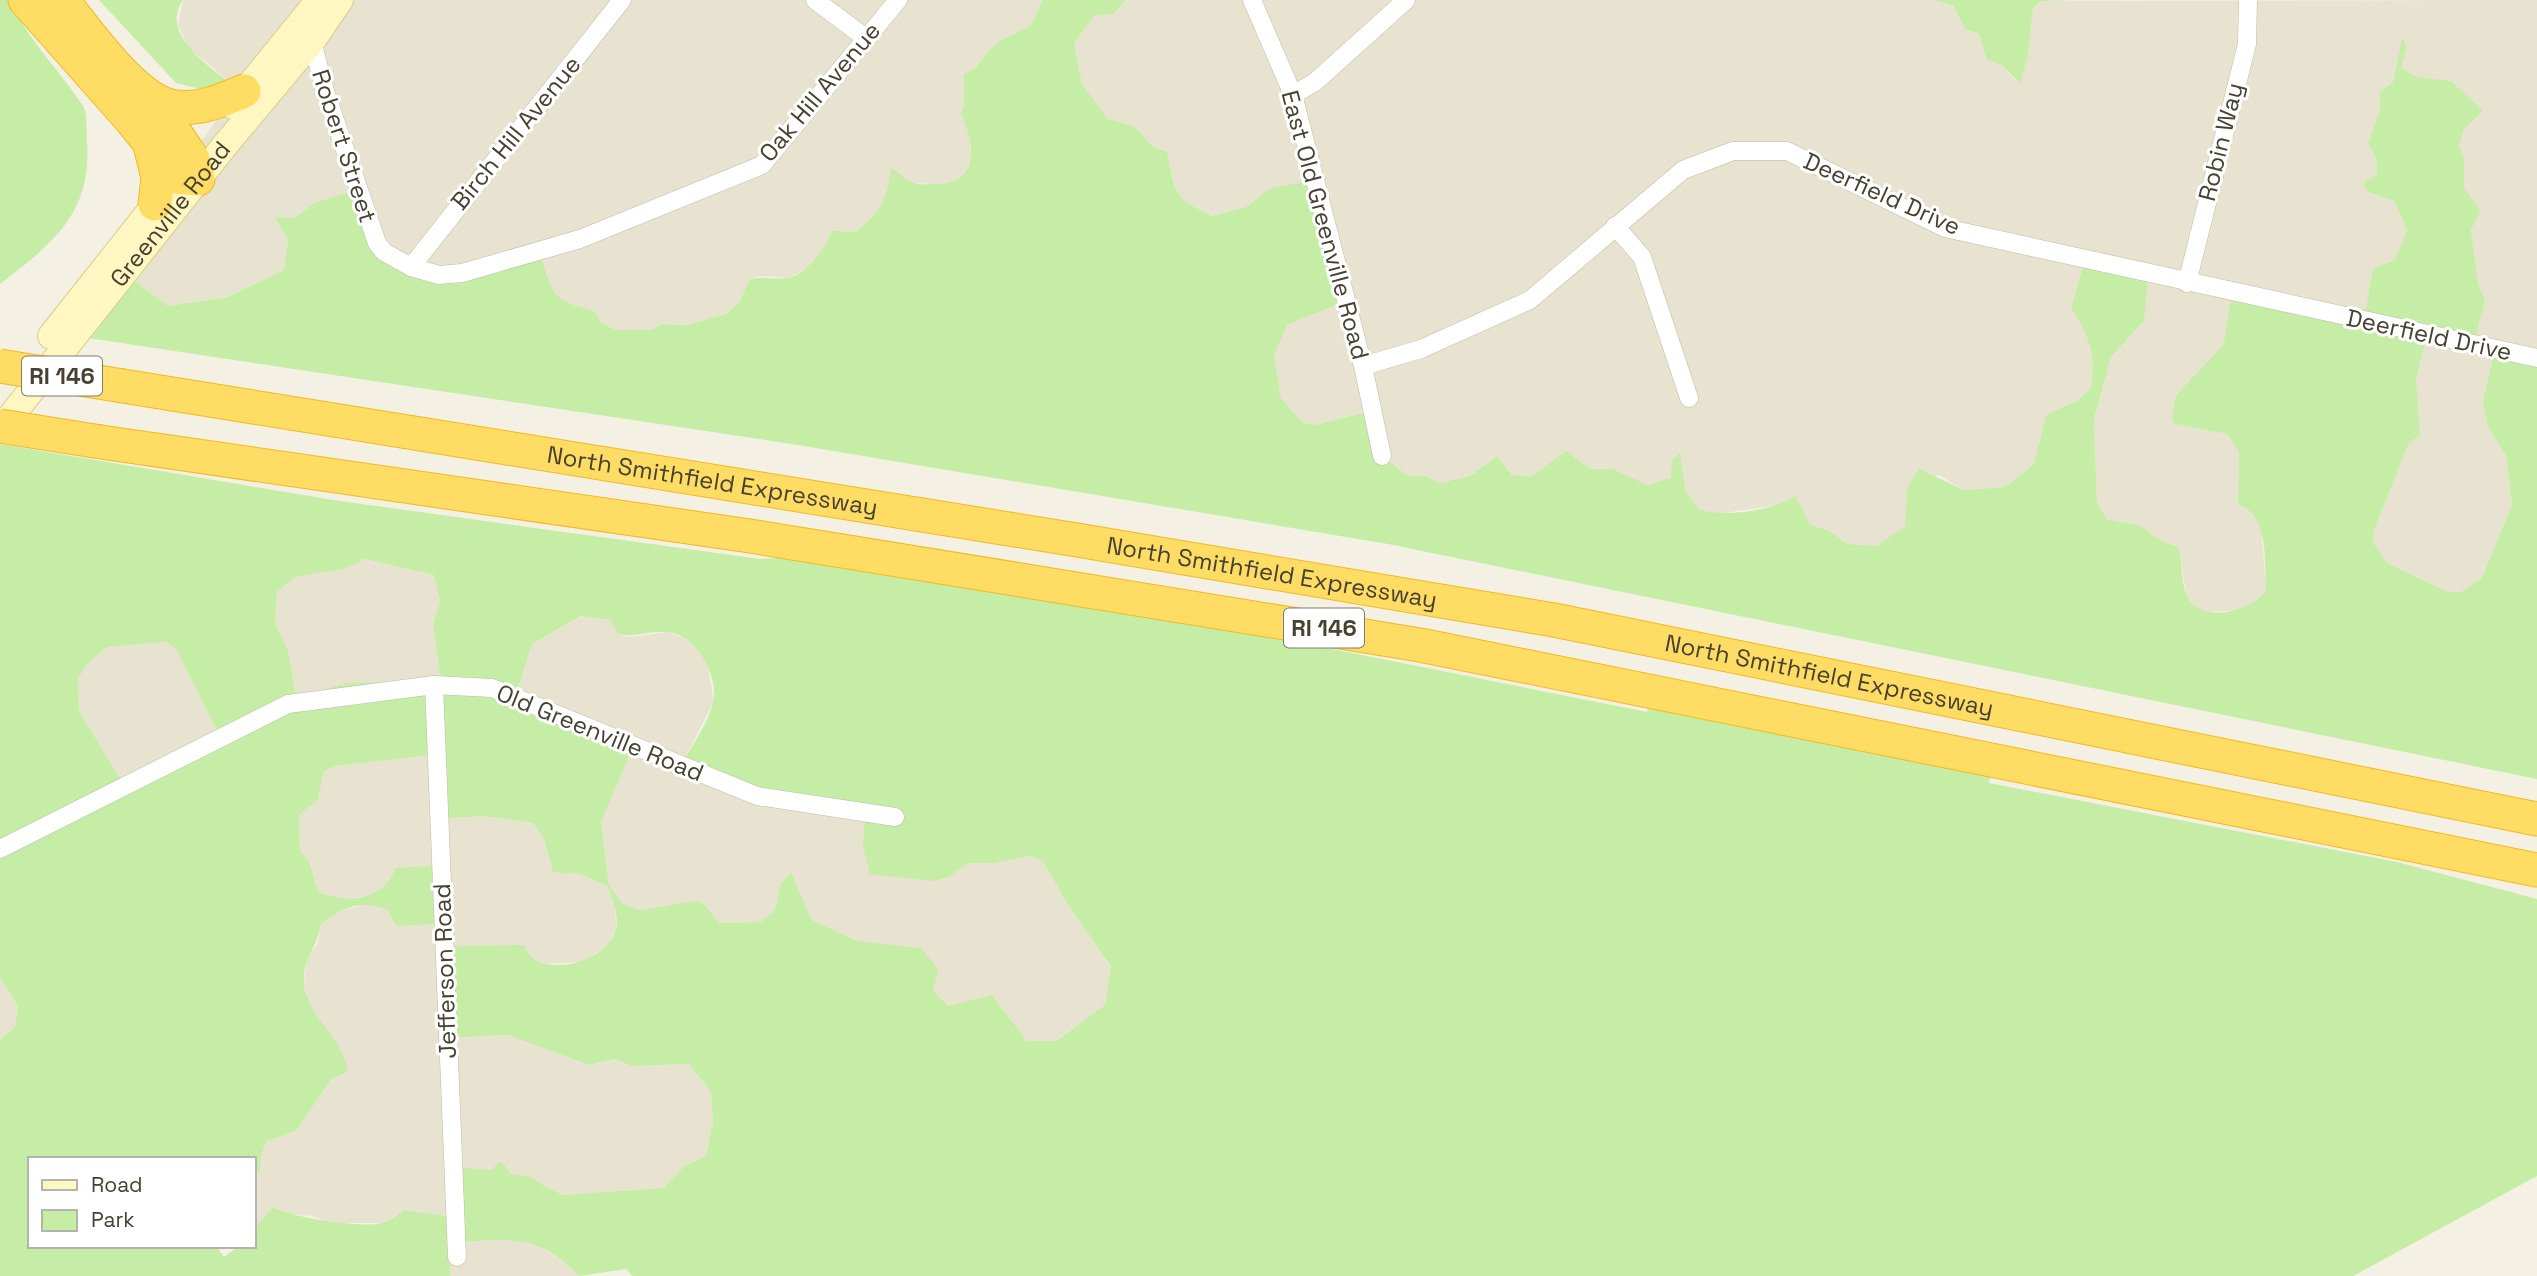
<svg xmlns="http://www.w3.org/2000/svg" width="2537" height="1276" font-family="'Space Grotesk',sans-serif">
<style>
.residential{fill:#e8e3d0}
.green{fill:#c5eda6;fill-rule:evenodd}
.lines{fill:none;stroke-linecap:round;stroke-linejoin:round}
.minor-casing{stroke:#c0baa5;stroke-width:19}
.secondary-casing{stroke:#d9ce8d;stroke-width:28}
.motorway-casing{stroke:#efba22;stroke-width:35}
.minor{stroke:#fff;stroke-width:18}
.secondary{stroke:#fff7c2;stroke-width:26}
.motorway{stroke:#ffdc63;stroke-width:33}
.motorway-bridge-casing{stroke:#efba22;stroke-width:35;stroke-linecap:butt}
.motorway-bridge{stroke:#ffdc63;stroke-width:33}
.labels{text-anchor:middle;stroke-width:6;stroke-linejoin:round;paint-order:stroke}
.shield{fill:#fff;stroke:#7e7a70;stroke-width:2}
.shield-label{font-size:23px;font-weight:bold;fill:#464132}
.street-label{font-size:24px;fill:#464132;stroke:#fff}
</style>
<rect width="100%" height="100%" fill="#f4f0e3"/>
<g class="residential">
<polygon points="183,0 1043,0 1031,25 995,44 975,68 964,74 964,104 961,113 969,130 971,158 964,177 952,185 914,183 888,196 874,217 856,232 827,244 809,268 788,278 760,276 749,280 739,303 726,314 686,325 661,324 652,330 616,330 602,323 594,311 564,304 552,290 540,252 475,268 427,270 314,203 294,218 276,217 288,240 284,270 226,297 167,306 132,279 194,152 238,89 188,47 178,25"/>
<polygon points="1126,0 1933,0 1954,6 1965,29 1979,34 1987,60 2002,65 2016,82 2028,54 2033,9 2041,1 2537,0 2537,356 2488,427 2506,456 2512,505 2482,579 2461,592 2448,592 2387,563 2373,542 2374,530 2409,443 2419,435 2416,379 2427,336 2485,300 2478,284 2471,230 2481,211 2464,188 2464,158 2459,146 2464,129 2451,81 2417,77 2401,68 2407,47 2402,39 2393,82 2380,92 2380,110 2368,144 2376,157 2377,174 2368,192 2394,201 2407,230 2395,260 2364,320 2224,344 2176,395 2175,424 2227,434 2239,452 2238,503 2250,508 2261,525 2266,591 2244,610 2207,612 2195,608 2186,594 2179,547 2163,542 2139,525 2108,520 2097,504 2094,419 2111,357 2144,321 2071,309 2087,331 2094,372 2091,389 2076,401 2046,415 2034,464 2005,487 1964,490 1939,475 1907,488 1905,526 1877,547 1847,544 1828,530 1810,525 1796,496 1779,505 1716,514 1700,510 1686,492 1680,454 1672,460 1672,478 1646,485 1613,469 1591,469 1566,451 1532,476 1512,475 1497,456 1470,476 1440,483 1425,476 1408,476 1384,457 1371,411 1315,425 1302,422 1281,398 1274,356 1286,325 1271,188 1246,207 1212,216 1183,202 1175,189 1167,152 1153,147 1134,126 1108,119 1082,84 1074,43 1095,15 1113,14"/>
<polygon points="363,559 434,575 440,601 433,624 441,681 296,697 288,651 275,623 277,592 295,577 348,568"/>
<polygon points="582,616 610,620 618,634 629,637 668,632 684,638 706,657 714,701 683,762 865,810 949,877 968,863 995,863 1030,856 1043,861 1066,902 1111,968 1106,1005 1055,1041 1027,1041 992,995 950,1006 933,991 921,948 857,941 812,920 780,885 775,910 761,922 719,923 704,904 695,901 639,910 623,904 609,885 601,823 633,747 517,692 532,644"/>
<polygon points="167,642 176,648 217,731 121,780 79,711 78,679 87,664 107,647"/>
<polygon points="430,755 438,819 482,816 533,823 544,839 553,872 580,874 607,886 615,902 616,929 608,945 583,962 545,964 531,957 446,1038 508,1035 589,1065 615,1059 632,1066 689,1064 711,1092 713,1122 706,1156 684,1166 665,1188 563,1195 544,1186 532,1177 448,1166 446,1216 404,1210 384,1223 329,1223 313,1216 284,1214 273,1207 254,1229 254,1176 260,1171 261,1156 267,1141 296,1131 332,1078 342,1052 308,1004 304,979 308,956 318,944 321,924 339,911 371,903 388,910 391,880 374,895 338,900 318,892 309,861 300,851 299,815 318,800 324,771 335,766"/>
<polygon points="0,977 18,1006 15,1027 0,1040"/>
<polygon points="512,1238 540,1247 567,1262 579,1276 450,1276 452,1243"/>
</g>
<g class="green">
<path d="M0 0H10C28 41 59 69 83 106 88 114 86 132 87 142 92 214 52 244 0 284Z"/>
<path d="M99 0H183C158 36 215 70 238 89L236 98 176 83Z"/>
<path d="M1043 0H1126L1113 14 1095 15 1074 43 1082 84 1108 119 1134 126 1153 147 1167 152C1176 194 1172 197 1212 216L1246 207 1271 188 1317 180 1345 301 1287 325 1274 356 1281 398 1302 422 1315 425 1371 411 1384 457 1408 476H1425L1440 483 1470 476 1497 456 1512 475 1532 476 1566 451 1591 469H1613L1647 485 1671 478 1672 460 1680 453 1686 492 1700 510C1729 517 1770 511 1796 496L1810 525 1828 530 1847 544 1877 546 1905 526 1907 488 1919 469 1964 490 2005 487 2034 464 2046 415 2076 401 2091 389C2096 357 2090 335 2071 309L2085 260 2148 273 2144 321 2111 357 2094 419 2097 504 2108 520 2139 525 2163 542 2179 547C2182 562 2181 583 2187 596 2202 625 2250 612 2266 590 2264 561 2270 516 2238 504L2239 452 2227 434 2175 424 2172 420 2176 395 2224 344 2231 298 2364 320 2373 269 2395 260 2407 230 2394 201 2368 192 2363 184 2377 173 2376 157 2368 144 2380 110V92L2393 82 2402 38 2407 47 2401 68 2417 77 2451 81 2483 111 2464 129 2459 146 2464 158V188L2481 211 2471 230 2478 284 2485 300 2474 342 2427 336 2416 379 2420 435 2409 443 2374 530 2373 542 2387 563 2448 592H2461L2482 578 2512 505 2506 456 2488 427 2483 402 2495 349 2537 356V779L1388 544 792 444 88 338 132 279 168 306 227 297 284 270 288 240 275 217 294 218 314 203 356 190 381 246 427 270 540 252C553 294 550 300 594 311L602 323 616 330H652L661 324 686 325 726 314 739 303 749 280C763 275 774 280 787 278 807 275 825 249 832 231L856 232C882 211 887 200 891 167 898 172 906 180 913 183 919 185 929 184 935 184 980 185 975 143 961 113L964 104V74L975 68 995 44 1031 25Z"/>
<polygon points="1916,0 2079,0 2041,1 2033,9 2028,54 2020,84 2002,65 1987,60 1979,34 1965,29 1954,6 1933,0"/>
<path d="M0 444 333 500 760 559 793 557 1287 640 1647 712 1650 698 1992 771 1989 783 2397 862 2537 899V1176L2353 1276H633L626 1269 579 1276C539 1232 505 1239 452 1243L450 1276H0V1040L15 1027 18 1006 0 977ZM364 559 434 575 440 601 433 624 441 681 347 683 296 697 288 651 275 623 277 592 295 577 348 568ZM581 616 610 620 618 634C635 638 650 630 667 632 696 634 720 677 713 703 708 723 693 744 683 762L757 795 865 816 863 847 870 874 933 881 949 877 968 863H995L1030 856 1043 861 1066 902 1111 967 1105 1005 1056 1041H1027L992 995 949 1006 933 991 938 969 921 948 857 941 812 920 791 873 780 885 775 910 761 922 719 923 704 904 695 901 640 910 623 904 609 885 601 823 633 747 517 692 532 644ZM167 642 176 649 217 731 121 780 79 711 78 679 87 664 107 647ZM430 755 438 819 482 816 533 823 544 839 553 872 580 874 607 886C613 899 619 915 616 929 609 958 557 976 533 958 529 955 526 949 524 945L441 946 446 1038 508 1035 589 1065 615 1059 632 1066 689 1064 711 1092 713 1122 706 1156 684 1166 664 1188 563 1195 544 1186 532 1177 511 1174 501 1161 491 1170 447 1166 446 1216 404 1210C398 1214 392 1219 385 1222 366 1230 289 1217 273 1207L254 1229V1246H239L224 1257 216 1246H30V1159H254V1176L260 1171 261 1156 267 1141 296 1131 332 1078 348 1072C346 1066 345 1057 341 1051 329 1026 305 1011 304 980 303 960 318 945 321 924 343 907 361 899 388 910L396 926 434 924 438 918 435 866 396 868C383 901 347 904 318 892L309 861 300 851 299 815 318 800 324 771 335 766Z"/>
</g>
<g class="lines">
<g class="minor-casing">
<g id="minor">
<polyline points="815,0 867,39"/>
<polyline points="1252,0 1293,95 1363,366 1382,456"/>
<polyline points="312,41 325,91 377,243 384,252 411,267 439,275 462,273 580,239 762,165 898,0"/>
<polyline points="1293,95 1315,82 1406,0"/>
<polyline points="1615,226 1642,257 1689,398"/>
<polyline points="411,267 622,0"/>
<polyline points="2187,283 2247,44 2248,0"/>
<polyline points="1363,366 1421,349 1530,300 1683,170 1733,151 1787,151 1945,228 2537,358"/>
<polyline points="434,685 457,1257"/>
<polyline points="0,849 288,704 434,685 492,688 757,796 895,817"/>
</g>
</g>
<g class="secondary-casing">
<g id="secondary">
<polyline points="233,106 319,0"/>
<polyline points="51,336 166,191"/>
<path id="s1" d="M0 430 226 144 312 41 340 0"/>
</g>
</g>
<g class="motorway-casing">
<g id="motorway">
<polyline points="25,0 132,121 177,177 198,179 193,159 151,98"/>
<path d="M62 0C87 30 136 103 176 107 201 110 222 100 244 91"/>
<polyline points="150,145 158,178 155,204"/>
<path id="s2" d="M123 386 1071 539 1554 620 2537 819"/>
<polyline points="101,442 750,536 1420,645 2537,870"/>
</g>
</g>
<use href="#minor" class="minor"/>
<use href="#secondary" class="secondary"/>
<use href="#motorway" class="motorway"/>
<g class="motorway-bridge-casing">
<g id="motorway-bridge">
<polyline points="0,366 123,386"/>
<polyline points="0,426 101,442"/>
</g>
</g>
<use href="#motorway-bridge" class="motorway-bridge"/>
</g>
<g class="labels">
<g class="shield">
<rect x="22" y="356.5" width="80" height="39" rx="5"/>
<rect x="1284" y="608.5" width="80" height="39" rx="5"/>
</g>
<g class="shield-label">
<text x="62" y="384">RI 146</text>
<text x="1324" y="636">RI 146</text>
</g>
<g class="street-label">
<text transform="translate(820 92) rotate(-50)" y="8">Oak Hill Avenue</text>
<text transform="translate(516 133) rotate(-51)" y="8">Birch Hill Avenue</text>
<text transform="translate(2221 142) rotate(-76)" y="8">Robin Way</text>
<text transform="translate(344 146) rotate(72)" y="8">Robert Street</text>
<text transform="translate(1882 194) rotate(24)" y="8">Deerfield Drive</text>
<text dy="8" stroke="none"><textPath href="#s1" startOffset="275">Greenville Road</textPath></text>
<text transform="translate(1325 225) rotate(75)" y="8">East Old Greenville Road</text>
<text transform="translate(2429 335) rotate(12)" y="8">Deerfield Drive</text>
<text dy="8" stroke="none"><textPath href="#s2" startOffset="597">North Smithfield Expressway</textPath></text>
<text dy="8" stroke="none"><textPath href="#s2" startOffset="1164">North Smithfield Expressway</textPath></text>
<text dy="8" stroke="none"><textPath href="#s2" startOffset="1731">North Smithfield Expressway</textPath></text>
<text transform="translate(600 733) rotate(22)" y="8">Old Greenville Road</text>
<text transform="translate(445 971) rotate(-92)" y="8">Jefferson Road</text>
</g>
</g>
<rect x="28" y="1157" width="228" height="91" fill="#ffffff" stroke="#b5b3ad" stroke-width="2"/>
<rect x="42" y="1180" width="35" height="10" fill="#fff7c2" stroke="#b5b3ad" stroke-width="2"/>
<text x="91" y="1192" font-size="21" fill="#464132">Road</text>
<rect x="42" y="1210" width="35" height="21" fill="#c5eda6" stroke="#b5b3ad" stroke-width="2"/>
<text x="91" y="1227" font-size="21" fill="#464132">Park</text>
</svg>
